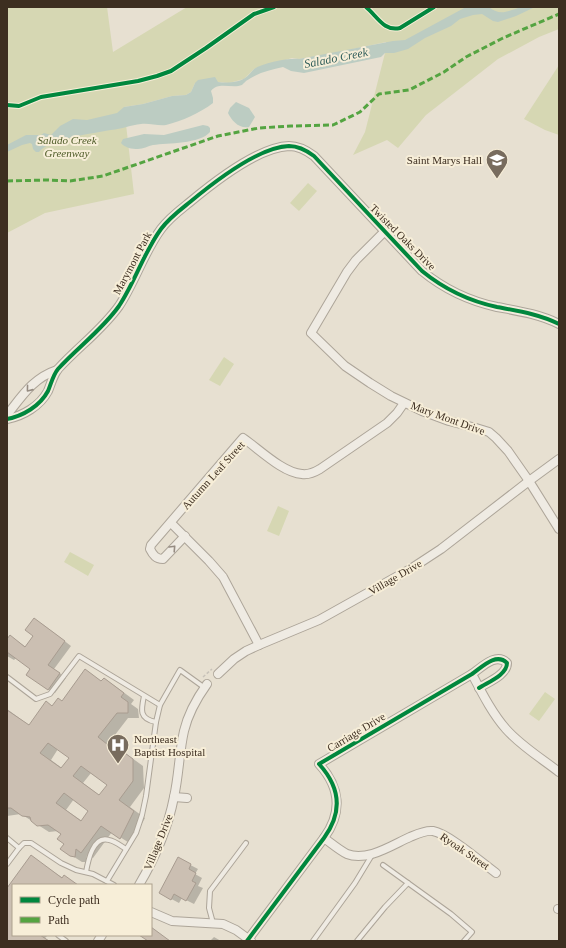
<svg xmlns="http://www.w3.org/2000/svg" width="566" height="948" font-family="'Times New Roman',serif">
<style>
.green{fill:#d6d7b3}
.water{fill:#bcccc2}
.shadow{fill:#0003;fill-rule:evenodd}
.building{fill:#cbbfb2;stroke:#a89c90;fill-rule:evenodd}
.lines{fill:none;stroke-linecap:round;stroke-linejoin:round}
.lane-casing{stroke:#ada599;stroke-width:6}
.street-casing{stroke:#ada599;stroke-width:10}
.path{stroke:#c8c2b9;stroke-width:1.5;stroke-dasharray:3 2;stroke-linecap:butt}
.lane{stroke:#efebe3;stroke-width:4}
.street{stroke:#efebe3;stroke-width:8}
.quiet{stroke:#54a441;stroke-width:3;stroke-dasharray:6 3;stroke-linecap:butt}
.cycleway-casing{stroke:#f7eed8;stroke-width:6}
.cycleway{stroke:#00873e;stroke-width:4}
.oneway{stroke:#968c82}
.labels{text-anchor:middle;stroke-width:4;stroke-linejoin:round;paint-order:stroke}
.park-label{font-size:11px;font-style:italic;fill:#4d5a26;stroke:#f7eed8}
.poi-label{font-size:11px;fill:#3d2e20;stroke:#f7eed8;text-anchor:end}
.street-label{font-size:11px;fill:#3d2e20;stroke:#f7eed8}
.water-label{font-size:12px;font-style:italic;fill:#2f5d5a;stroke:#f7eed8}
</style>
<rect width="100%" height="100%" fill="#e7e0d1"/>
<g class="green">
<polygon points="7,7 107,7 113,52 187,7 559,7 559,29 539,37 498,59 426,115 398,148 387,140 353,155 365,132 385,53 386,42 325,55 299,59 292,58 254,69 244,79 229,83 218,82 195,83 191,92 186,95 172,96 143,104 124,107 134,194 45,213 7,233"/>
<polygon points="559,65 559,135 545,130 524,119"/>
<polygon points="308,183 317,191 299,211 290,203"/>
<polygon points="224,357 234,364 220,386 209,380"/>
<polygon points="278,506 289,511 279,536 267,531"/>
<polygon points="70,552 94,565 88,576 64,562"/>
<polygon points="545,692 555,699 539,721 529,714"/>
</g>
<g class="water">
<path d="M466 7H489C501 17 509 10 522 7 526 6 531 7 535 7L516 16 498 22 493 21 482 14 473 15 460 19 451 26 425 38 408 49 394 53H385L381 57 304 73 291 71 283 67C270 70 257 73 246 81 245 82 243 84 242 85 232 89 218 81 211 91L213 98V103C200 113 182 121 166 125 158 126 149 123 141 124 131 125 122 129 111 130 95 133 48 139 39 152H36L33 149 32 144 30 143 22 145 7 152V145L26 135H41L44 133 51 135 60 126 73 119 87 120 117 113 124 107 143 104 172 96 186 95 191 92 195 83 198 80 215 77 218 82C226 83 237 83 245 78 248 76 251 72 254 69 264 63 287 58 299 59L393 41 405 40Z"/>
<path d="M236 102 249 108 255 117 249 127C239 129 232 121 228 113L230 108Z"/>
<path d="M203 125 208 126 210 128V132C200 144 168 143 153 145 148 146 143 149 138 149 132 149 125 148 121 143L123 139 144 134 164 135Z"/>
</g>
<g class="shadow">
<polygon points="41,623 71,646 54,669 66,678 55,693 48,689 32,669 16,658 14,660 7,656 7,641 17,641 26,647"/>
<path d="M85 671 102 682 104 679 115 686 134 700 131 704 138 709 139 718H128L108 744 113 748 115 747 125 753 143 766 144 788 130 807 145 818 131 844 112 832 93 858 87 855 86 862H82L71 855 62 834 58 831 49 832 21 814 7 816V709L30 726 46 703 53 707 62 702ZM58 749 70 758 62 768 51 760ZM91 773 108 785 100 796 83 783ZM74 799 90 810 82 821 66 810Z"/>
<polygon points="31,857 63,878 65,877 78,885 13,885 13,935 48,935 45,938 49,941 7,941 7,888"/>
<polygon points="179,859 198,869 195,874 202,878 198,886 203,888 194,904 182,898 179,903 160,893"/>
<polygon points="214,937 221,941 210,941"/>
</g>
<g class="building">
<polygon points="34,618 65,641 48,665 60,673 48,690 26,675 30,669 7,652 7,639 10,635 25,647 33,636 25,630"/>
<path d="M85 669 101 681 104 678 124 693 121 697 128 702V713H117L98 737 112 748 114 745 133 759V781L119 800 134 811 120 839 101 826 81 853 76 849 75 857 70 856 60 849 64 844 57 839 61 834 48 825 37 826 31 821 30 817 22 816 11 808H7V710L29 725 46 701 52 706 58 698 62 701ZM48 743 69 758 61 768 40 753ZM81 766 107 785 99 795 73 776ZM64 793 88 811 81 821 56 803Z"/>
<polygon points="31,855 62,878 64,875 78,885 13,885 13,935 40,935 49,941 7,941 7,888"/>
<polygon points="178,857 191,864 189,869 196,873 192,881 196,883 186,901 174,894 171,900 159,893"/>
<polygon points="151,927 170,941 148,941 139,935 151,935"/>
</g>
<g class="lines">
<g class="lane-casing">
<g id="lane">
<polyline points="7,677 36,699 50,694 79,656 160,705"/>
<path d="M144 696C141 710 139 719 156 722"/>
<polyline points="7,838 19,848"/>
<polyline points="7,864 19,848 24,843 31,843 61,863 76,870 93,874 114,885"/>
<polyline points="383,865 451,914 472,932 464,941"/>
<path d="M86 872C88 861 93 835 109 840 115 841 121 846 126 849"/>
<polyline points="107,881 136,833 142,815 146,796 156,722 160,705 180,670 205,688"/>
<polyline points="213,923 209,908 210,891 246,843"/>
<polyline points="58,935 66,941"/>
<polyline points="313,941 355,883 372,855"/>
<polyline points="357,941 385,907 408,883"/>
</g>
</g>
<g class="street-casing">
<g id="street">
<polyline points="385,231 356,260 347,272 311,333 345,366 370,383 391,396 422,411 449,421 476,428 489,432 496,438 508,451 529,481 559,529"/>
<path d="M7 415C22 396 33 378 57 370"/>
<path d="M7 419C23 416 40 406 48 391 51 384 53 375 58 369 78 347 102 330 119 306 135 282 144 252 161 229 169 218 180 210 190 202 214 182 258 147 289 146 299 146 306 150 314 156L422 271C444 289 469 301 497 307 518 311 539 314 559 324"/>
<polyline points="171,523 209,561 223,577 259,645"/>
<path d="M185 536 163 559C156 559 153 555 150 549L151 545 243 438C259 449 283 473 302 474 309 475 315 472 320 469L387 423 397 413 404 403"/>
<polyline points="218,674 234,659 246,651 259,645 319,620 412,568 441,549 529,481 559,459"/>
<path d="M472 674C482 693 492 713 506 729 521 746 541 758 559 772"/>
<polyline points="174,797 187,798"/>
<path d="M324 838C331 843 339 850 347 854 367 862 392 845 410 837 417 834 425 830 433 831 449 834 481 862 496 873"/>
<path d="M139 885C155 858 168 828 174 797 179 775 179 753 184 731 188 714 197 698 207 684"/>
<polyline points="558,909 559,909"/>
<polyline points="151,912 172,921 223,924 236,930 251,941"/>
<polyline points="98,941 102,935"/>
<path d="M247 941 324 838C343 812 340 787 319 764L472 674C482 667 496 652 507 663 507 675 488 682 479 688"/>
</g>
</g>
<polyline class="path" points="203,677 212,669"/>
<use href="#lane" class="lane"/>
<use href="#street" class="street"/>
<polyline class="quiet" points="7,181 47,180 70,181 103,176 218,136 259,128 291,126 333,125 360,112 379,94 409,90 444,72 466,57 503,38 559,14"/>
<g class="cycleway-casing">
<g id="cycleway">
<path d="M366 7C377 16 384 32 400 28L434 7"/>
<polyline points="7,105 19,106 41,97 138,81 157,76 171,71 206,48 254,14 274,7"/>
<path d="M7 419C23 416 40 406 48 391 51 384 53 375 58 369 78 347 102 330 119 306 135 282 144 252 161 229 169 218 180 210 190 202 214 182 258 147 289 146 299 146 306 150 314 156L422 271C444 289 469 301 497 307 518 311 539 314 559 324"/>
<path d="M247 941 324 838C343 812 340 787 319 764L472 674C482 667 496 652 507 663 507 675 488 682 479 688"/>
</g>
</g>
<use href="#cycleway" class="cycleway"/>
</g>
<defs><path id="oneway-chevron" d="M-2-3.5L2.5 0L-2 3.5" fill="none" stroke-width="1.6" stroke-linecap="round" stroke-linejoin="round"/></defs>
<g class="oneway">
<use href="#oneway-chevron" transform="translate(29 389) rotate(129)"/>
<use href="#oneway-chevron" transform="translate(173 548) rotate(-47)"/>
</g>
<defs>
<g id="school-pin" transform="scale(1.15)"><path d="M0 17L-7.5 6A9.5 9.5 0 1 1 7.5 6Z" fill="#786c5e" stroke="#f7eed8"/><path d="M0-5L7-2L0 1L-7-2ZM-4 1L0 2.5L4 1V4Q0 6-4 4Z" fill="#fff"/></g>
<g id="hospital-pin" transform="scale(1.15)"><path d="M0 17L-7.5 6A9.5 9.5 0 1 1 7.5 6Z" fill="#786c5e" stroke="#f7eed8"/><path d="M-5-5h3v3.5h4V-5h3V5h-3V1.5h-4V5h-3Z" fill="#fff"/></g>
</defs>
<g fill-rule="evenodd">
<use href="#school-pin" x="497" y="160"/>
<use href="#hospital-pin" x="118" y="745"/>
</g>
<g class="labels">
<g class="park-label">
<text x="67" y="144">Salado Creek<tspan x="67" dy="13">Greenway</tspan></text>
</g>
<g class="poi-label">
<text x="482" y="164">Saint Marys Hall</text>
<text x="134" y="743" text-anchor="start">Northeast<tspan x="134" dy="13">Baptist Hospital</tspan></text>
</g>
<g class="street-label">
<text transform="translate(403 237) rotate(45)" y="4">Twisted Oaks Drive</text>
<text transform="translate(132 263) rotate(-62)" y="4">Marymont Park</text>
<text transform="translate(448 418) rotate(20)" y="4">Mary Mont Drive</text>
<text transform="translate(213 475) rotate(-48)" y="4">Autumn Leaf Street</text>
<text transform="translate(395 577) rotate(-30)" y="4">Village Drive</text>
<text transform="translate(356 732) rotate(-31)" y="4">Carriage Drive</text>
<text transform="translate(158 842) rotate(-68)" y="4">Village Drive</text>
<text transform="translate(465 851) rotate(34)" y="4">Ryoak Street</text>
</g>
<g class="water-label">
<text transform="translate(336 58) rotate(-11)" y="4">Salado Creek</text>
</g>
</g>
<rect width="566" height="948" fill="none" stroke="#3d2e20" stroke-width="16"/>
<rect x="12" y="884" width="140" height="52" fill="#f7eed8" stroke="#ada18e"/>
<rect x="20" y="897" width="20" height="6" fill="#00873e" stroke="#ada18e"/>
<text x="48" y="904" font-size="12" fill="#3d2e20">Cycle path</text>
<rect x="20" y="917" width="20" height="6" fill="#54a441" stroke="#ada18e"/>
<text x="48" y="924" font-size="12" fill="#3d2e20">Path</text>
</svg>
